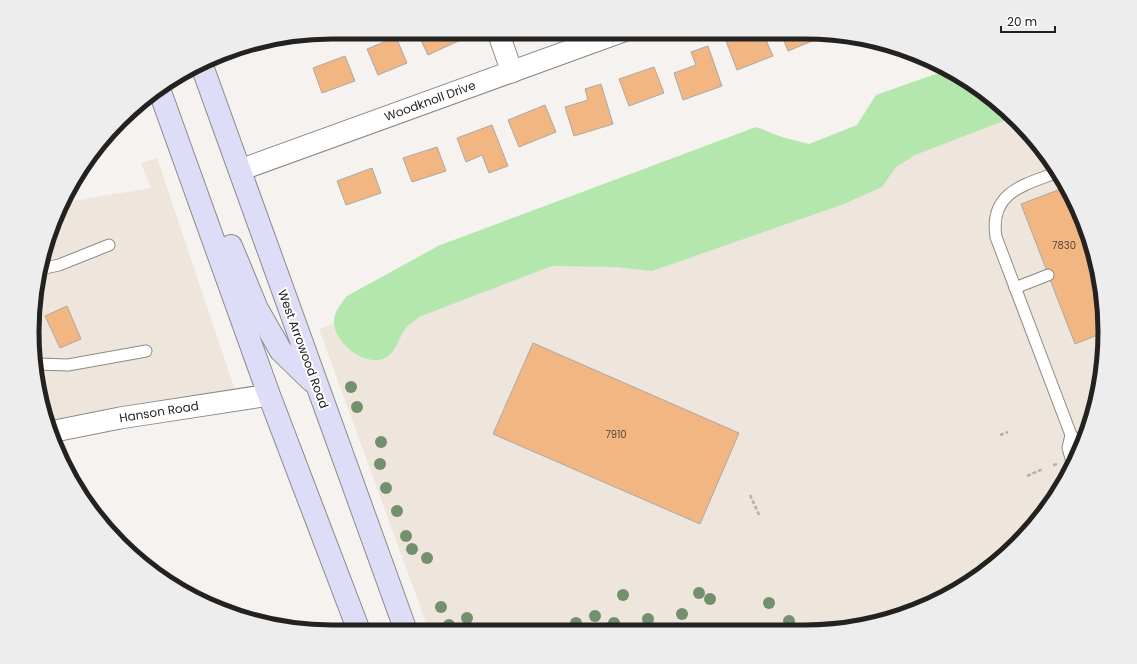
<svg xmlns="http://www.w3.org/2000/svg" width="1137" height="664" font-family="Poppins,sans-serif">
<style>
.built{fill:#eee6dc}
.green{fill:#b3e7ad}
.building{fill:#f2b682;stroke:#aca9a6}
.lines{fill:none;stroke-linecap:round;stroke-linejoin:round}
.service-casing{stroke:#8d8a87;stroke-width:13}
.minor-casing{stroke:#8d8a87;stroke-width:23}
.secondary-casing{stroke:#8d8a87;stroke-width:24}
.path{stroke:#b3b0ae;stroke-width:2.5;stroke-dasharray:4 2;stroke-linecap:butt}
.service{stroke:#fff;stroke-width:11}
.minor{stroke:#fff;stroke-width:21}
.secondary{stroke:#ddddf7;stroke-width:22}
.tree{fill:#73906e}
.labels{text-anchor:middle;stroke-width:4;stroke-linejoin:round;paint-order:stroke}
.number-label{font-size:10px;fill:#574739}
.street-label{font-size:12px;fill:#232221;stroke:#fff}
.rim{fill:none;stroke:#232221;stroke-width:5}
</style>
<rect width="100%" height="100%" fill="#f5f2ef"/>
<g class="built">
<polygon points="976,86 1017,120 1054,165 1082,217 1099,273 1105,332 1099,390 1082,447 1055,498 1017,544 955,592 901,616 825,631 429,631 319,329"/>
<polygon points="157,158 237,396 48,428 32,332 42,254 66,202 151,188 141,163"/>
</g>
<path class="green" d="M947 70 971 82 1014 117 915 155 896 167 882 187 844 204 652 271 616 267 552 266 419 317C415 321 408 325 405 329 397 341 395 358 378 360 360 362 335 342 334 323 333 313 341 304 347 296L438 246 756 127 782 137 809 144 857 125 876 95Z"/>
<g class="building">
<polygon points="417,32 465,32 467,37 428,55"/>
<polygon points="748,33 763,33 773,56 737,70 726,41"/>
<polygon points="781,33 825,33 827,35 788,51"/>
<polygon points="396,37 407,63 378,75 367,49"/>
<polygon points="708,46 722,86 683,100 674,73 696,65 691,52"/>
<polygon points="345,56 355,81 322,93 313,68"/>
<polygon points="654,67 664,93 629,106 619,79"/>
<polygon points="601,84 613,124 574,136 565,107 588,100 585,89"/>
<polygon points="545,105 556,132 519,147 508,120"/>
<polygon points="492,125 508,166 489,173 482,155 466,162 457,138"/>
<polygon points="437,147 446,171 412,182 403,158"/>
<polygon points="372,168 381,193 346,205 337,181"/>
<polygon points="1066,187 1082,217 1099,273 1105,332 1075,344 1021,204"/>
<polygon points="67,306 81,339 60,348 45,316"/>
<polygon points="533,343 739,433 700,524 493,434"/>
</g>
<g class="lines">
<g class="service-casing">
<g id="service">
<path d="M1058 172C1024 185 989 192 996 237L1071 435 1082 447"/>
<polyline points="40,269 59,265 109,245"/>
<polyline points="1015,288 1048,275"/>
<polyline points="37,364 68,365 146,351"/>
<polyline points="1071,435 1068,448 1073,465"/>
</g>
</g>
<g class="minor-casing">
<g id="minor">
<polyline points="498,32 512,72"/>
<polyline points="240,170 621,32"/>
<polyline points="50,432 120,418 269,395"/>
</g>
</g>
<g class="secondary-casing">
<g id="secondary">
<polyline points="202,66 406,631"/>
<polyline points="159,89 269,395 359,631"/>
<polyline points="231,246 257,309 281,351 312,381"/>
</g>
</g>
<g class="path">
<polyline points="1000,435 1008,432"/>
<polyline points="1053,465 1059,464"/>
<polyline points="1027,476 1043,469"/>
<polyline points="750,495 760,517"/>
</g>
<use href="#service" class="service"/>
<use href="#minor" class="minor"/>
<use href="#secondary" class="secondary"/>
</g>
<g class="tree">
<circle cx="351" cy="387" r="6"/>
<circle cx="357" cy="407" r="6"/>
<circle cx="381" cy="442" r="6"/>
<circle cx="380" cy="464" r="6"/>
<circle cx="386" cy="488" r="6"/>
<circle cx="397" cy="511" r="6"/>
<circle cx="406" cy="536" r="6"/>
<circle cx="412" cy="549" r="6"/>
<circle cx="427" cy="558" r="6"/>
<circle cx="699" cy="593" r="6"/>
<circle cx="623" cy="595" r="6"/>
<circle cx="710" cy="599" r="6"/>
<circle cx="769" cy="603" r="6"/>
<circle cx="441" cy="607" r="6"/>
<circle cx="682" cy="614" r="6"/>
<circle cx="595" cy="616" r="6"/>
<circle cx="467" cy="618" r="6"/>
<circle cx="648" cy="619" r="6"/>
<circle cx="789" cy="621" r="6"/>
<circle cx="576" cy="623" r="6"/>
<circle cx="614" cy="623" r="6"/>
<circle cx="449" cy="625" r="6"/>
</g>
<g class="labels">
<g class="number-label">
<text x="1064" y="249">7830</text>
<text x="616" y="438">7910</text>
</g>
<g class="street-label">
<text transform="translate(430 101) rotate(-20)" y="4">Woodknoll Drive</text>
<text transform="translate(303 349) rotate(70)" y="4">West Arrowood Road</text>
<text transform="translate(159 412) rotate(-9)" y="4">Hanson Road</text>
</g>
</g>
<path d="M0 0H1137V664H0ZM332 39H805A293 293 0 0 1 1098 332V332A293 293 0 0 1 805 625H332A293 293 0 0 1 39 332V332A293 293 0 0 1 332 39Z" fill="#ededed" fill-rule="evenodd"/>
<path class="rim" d="M332 39H805A293 293 0 0 1 1098 332V332A293 293 0 0 1 805 625H332A293 293 0 0 1 39 332V332A293 293 0 0 1 332 39Z"/>
<path d="M1001 26v6h54v-6" fill="none" stroke="#232221" stroke-width="2"/>
<text x="1007" y="26" font-size="12" fill="#232221" stroke="#ffffff" stroke-width="3" paint-order="stroke">20 m</text>
</svg>
